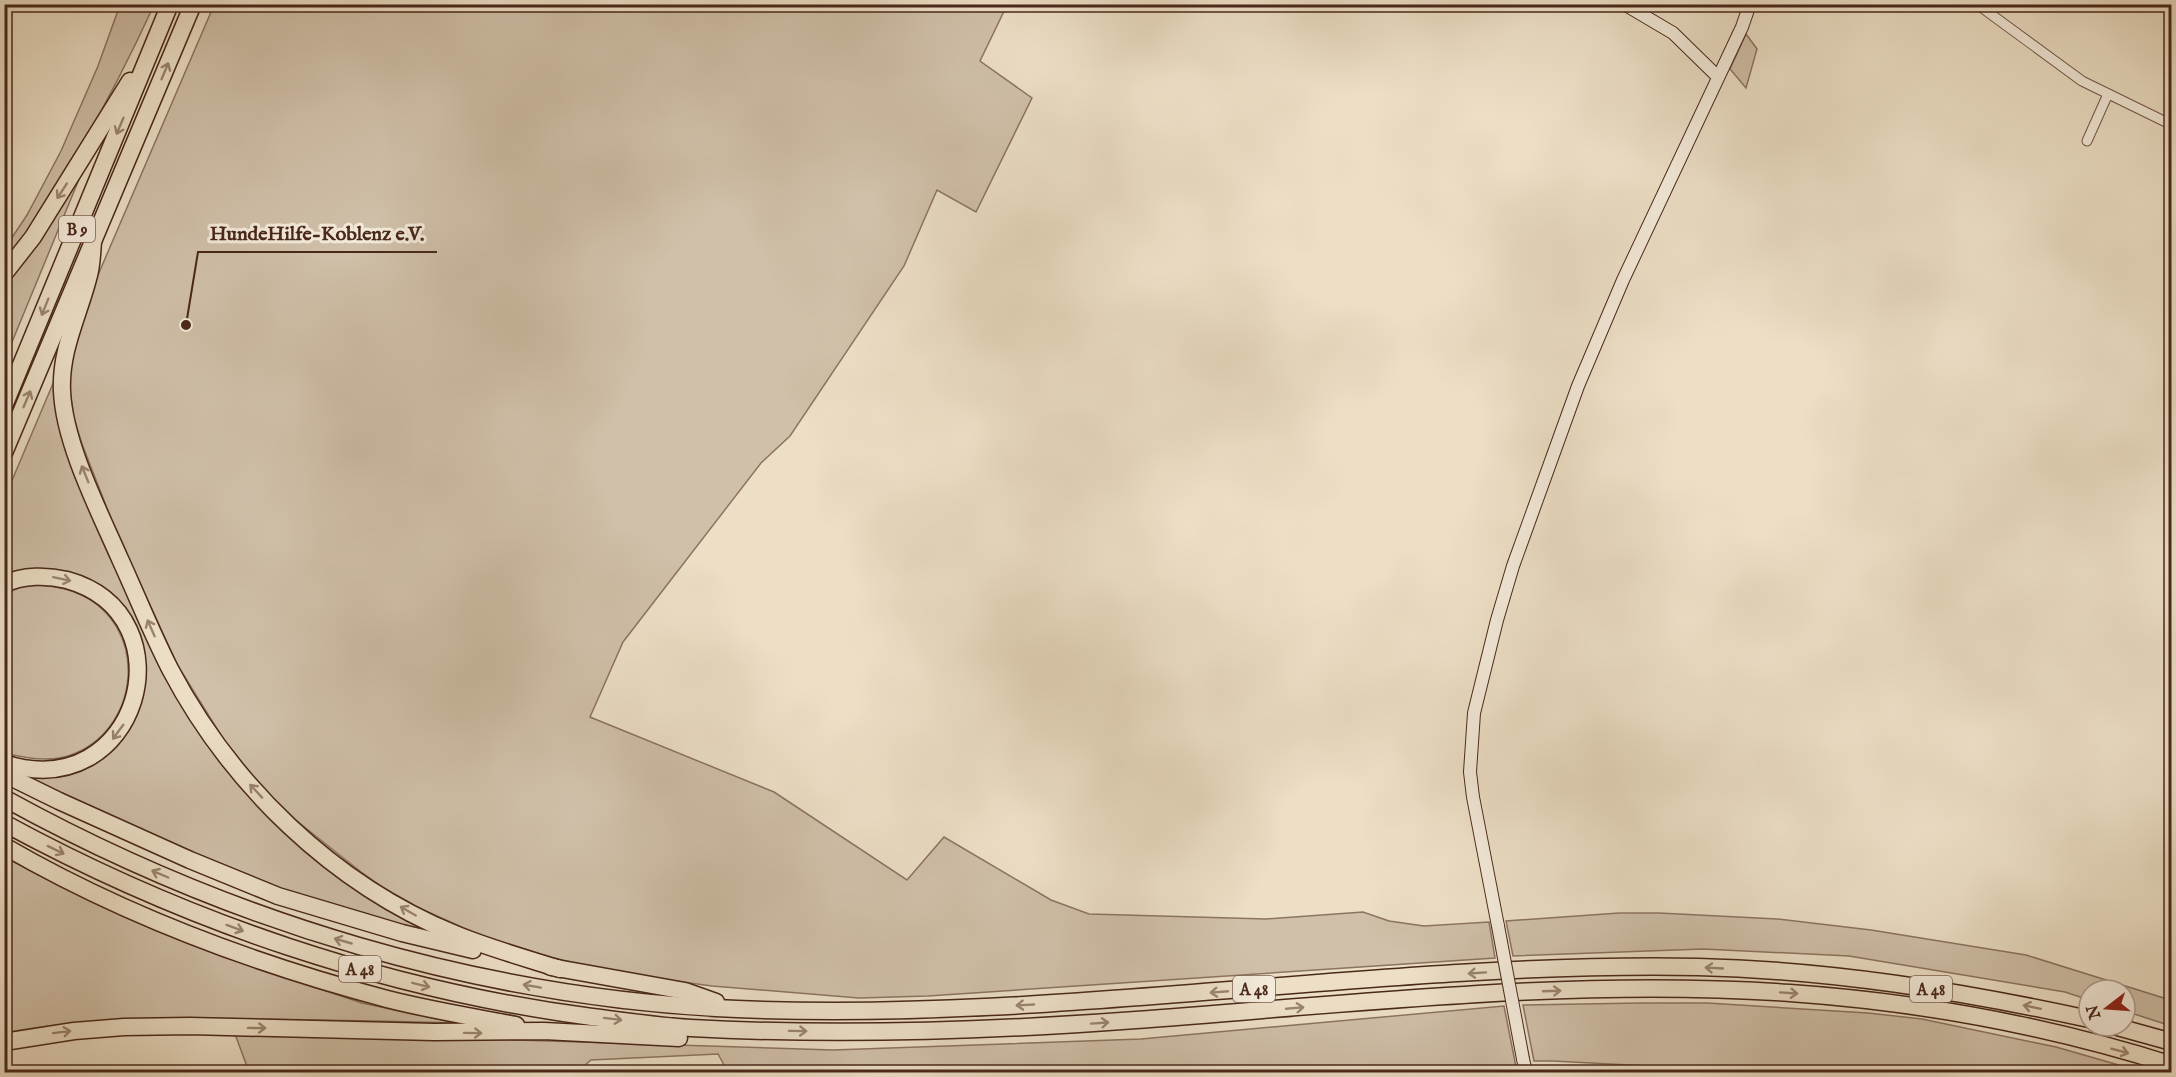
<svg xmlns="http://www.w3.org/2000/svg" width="2176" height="1077" font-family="'IM FELL English',serif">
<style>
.green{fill:#d0c0a9;stroke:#8c7462;stroke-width:1.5}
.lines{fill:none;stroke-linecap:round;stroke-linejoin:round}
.street-casing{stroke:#725645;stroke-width:11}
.secondary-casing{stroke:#49281a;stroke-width:14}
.highway-casing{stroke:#49281a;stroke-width:19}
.street{stroke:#f3eada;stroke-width:9}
.secondary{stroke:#f3eada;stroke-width:12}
.highway{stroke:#ecdfc6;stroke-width:16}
.secondary-bridge-casing{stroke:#49281a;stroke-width:14;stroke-linecap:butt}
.secondary-bridge{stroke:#f3eada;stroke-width:12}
.oneway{stroke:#9a8470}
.labels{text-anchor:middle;stroke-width:6;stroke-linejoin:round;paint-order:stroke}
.shield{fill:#f3eada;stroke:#7c6254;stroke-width:1.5}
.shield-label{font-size:16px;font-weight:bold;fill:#49281a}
.leader{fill:none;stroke:#49281a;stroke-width:2}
.callout-dot{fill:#49281a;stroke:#f3eada;stroke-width:2}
.callout-label{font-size:20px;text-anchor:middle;font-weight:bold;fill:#49281a;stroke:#f3eada;stroke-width:6;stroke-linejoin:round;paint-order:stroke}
</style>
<rect width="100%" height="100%" fill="#ecdfc6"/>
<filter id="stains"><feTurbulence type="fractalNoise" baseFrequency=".00333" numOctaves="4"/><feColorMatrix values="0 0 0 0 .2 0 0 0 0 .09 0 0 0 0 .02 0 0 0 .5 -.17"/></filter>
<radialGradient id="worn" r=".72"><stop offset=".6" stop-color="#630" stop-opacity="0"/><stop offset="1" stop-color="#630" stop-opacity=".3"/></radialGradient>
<g class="green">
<path d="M120 5H154C113 94 65 183 5 262V248L27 215 61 151 98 66Z"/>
<polygon points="214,5 1007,5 980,61 1032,98 976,212 937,190 904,266 790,436 761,463 623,642 590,717 774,792 907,880 944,837 1051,900 1089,914 1266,919 1363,912 1389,921 1424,926 1489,922 1495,958 928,996 859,998 712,986 646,977 566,961 500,944 421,909 385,889 361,872 288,814 254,778 224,740 178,666 114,526 82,444 74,419 70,391 70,368 89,296"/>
<polygon points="1746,34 1757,49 1746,88 1730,69"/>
<polygon points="82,172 5,359 5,284 32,250"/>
<polygon points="57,374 58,396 142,620 256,798 445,938 346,911 252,879 35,781 24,774 67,771 138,708 116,602 96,585 75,576 5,578 5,497"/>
<path d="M42 585C54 587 66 588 77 593 151 624 142 732 68 756 49 762 24 758 5 753V594L23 586Z"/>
<path d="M4 857 106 908 219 955 362 1003 456 1023C389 1021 322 1020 255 1019 171 1017 87 1017 5 1033Z"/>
<polygon points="1619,913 1659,913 1777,919 1871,930 2026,955 2167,999 2170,987 2171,988 2171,1026 2125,1011 2125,990 2089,990 2089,1000 2065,992 1849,956 1703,949 1513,956 1506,921"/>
<polygon points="1641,1003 1707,1003 1868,1013 1922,1019 2056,1047 2143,1072 1704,1072 1705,1069 1553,1061 1534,1061 1523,1005"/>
<polygon points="1504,1006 1517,1072 728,1072 718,1054 591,1060 577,1072 249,1072 235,1034 451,1038 833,1050 1141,1039"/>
</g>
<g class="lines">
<g class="street-casing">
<g id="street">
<polyline points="1977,4 2082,81 2172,125"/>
<polyline points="2087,141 2108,94"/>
</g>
</g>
<g class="secondary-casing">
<g id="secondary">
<polyline points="1624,4 1673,33 1718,77"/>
<polyline points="1498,926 1473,797 1470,772 1474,713 1497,620 1513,566 1578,386 1623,280 1742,27 1750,4"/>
<polyline points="1523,1059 1526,1072"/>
</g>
</g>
<g class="highway-casing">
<g id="highway">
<path d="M93 241C92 253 92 267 88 279 78 317 60 351 62 391 64 443 99 511 120 559 137 596 152 634 170 669 231 785 333 884 455 934 489 948 525 958 560 969"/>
<polyline points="4,274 33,237 130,81"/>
<polyline points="4,406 170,4"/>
<polyline points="4,453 193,4"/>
<path d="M4 584C23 575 47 575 67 580 192 615 139 807 4 763"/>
<polyline points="4,774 59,801 190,860 278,896 402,933 473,950"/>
<path d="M4 798C229 922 480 998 737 1009 1058 1023 1377 961 1698 967 1830 970 1960 991 2089 1019"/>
<path d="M4 823C186 922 386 990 592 1017 625 1021 658 1026 691 1028 839 1036 988 1031 1136 1020 1353 1004 1572 978 1790 993 1919 1002 2049 1026 2172 1065"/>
<path d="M4 846C123 915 255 964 387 999 430 1010 473 1017 516 1025"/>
<polyline points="551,967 685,991 716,1002"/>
<polyline points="2114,1026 2172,1042"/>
<polyline points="4,1042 74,1031 124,1027 190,1026 434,1032 544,1031 679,1038"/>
</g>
</g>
<use href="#street" class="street"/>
<use href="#secondary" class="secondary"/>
<use href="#highway" class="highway"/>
<g class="secondary-bridge-casing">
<polyline id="secondary-bridge" points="1498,926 1523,1059"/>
</g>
<use href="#secondary-bridge" class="secondary-bridge"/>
</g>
<defs><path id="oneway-shaft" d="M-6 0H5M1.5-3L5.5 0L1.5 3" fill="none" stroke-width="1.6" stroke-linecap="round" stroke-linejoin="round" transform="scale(1.5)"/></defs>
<g class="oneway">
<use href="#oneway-shaft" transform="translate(165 71) rotate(-67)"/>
<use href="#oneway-shaft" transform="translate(120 126) rotate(113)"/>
<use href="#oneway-shaft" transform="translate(62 191) rotate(123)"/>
<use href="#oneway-shaft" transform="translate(45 307) rotate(112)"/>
<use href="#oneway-shaft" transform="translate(27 399) rotate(-67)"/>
<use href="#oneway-shaft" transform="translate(85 474) rotate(-112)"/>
<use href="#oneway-shaft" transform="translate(62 579) rotate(12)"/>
<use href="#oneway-shaft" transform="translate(151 628) rotate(-114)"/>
<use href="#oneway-shaft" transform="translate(118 732) rotate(126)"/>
<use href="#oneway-shaft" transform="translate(256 791) rotate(-133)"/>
<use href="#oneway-shaft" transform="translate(56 850) rotate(26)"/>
<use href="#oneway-shaft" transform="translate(160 874) rotate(-157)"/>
<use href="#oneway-shaft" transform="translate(408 911) rotate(-150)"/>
<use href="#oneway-shaft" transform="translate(235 928) rotate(20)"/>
<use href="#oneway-shaft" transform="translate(343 941) rotate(-164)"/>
<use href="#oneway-shaft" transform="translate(1714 968) rotate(-177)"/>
<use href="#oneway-shaft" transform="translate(1477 973) rotate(176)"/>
<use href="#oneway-shaft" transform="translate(421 985) rotate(14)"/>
<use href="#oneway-shaft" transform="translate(532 986) rotate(-170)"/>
<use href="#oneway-shaft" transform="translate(1552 991) rotate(-2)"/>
<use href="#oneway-shaft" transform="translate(1219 992) rotate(175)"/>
<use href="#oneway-shaft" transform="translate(1789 993) rotate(4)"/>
<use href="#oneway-shaft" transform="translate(1025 1005) rotate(177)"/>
<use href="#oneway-shaft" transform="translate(2032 1007) rotate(-168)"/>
<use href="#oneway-shaft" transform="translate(1295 1008) rotate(-5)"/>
<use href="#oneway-shaft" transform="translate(613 1019) rotate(7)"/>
<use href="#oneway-shaft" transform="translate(1100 1023) rotate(-4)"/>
<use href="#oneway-shaft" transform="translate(257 1028) rotate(1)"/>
<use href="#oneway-shaft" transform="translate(798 1031) rotate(1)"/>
<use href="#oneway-shaft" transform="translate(62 1032) rotate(-7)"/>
<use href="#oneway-shaft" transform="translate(473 1033) rotate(1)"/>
<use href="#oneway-shaft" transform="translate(2120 1051) rotate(15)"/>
</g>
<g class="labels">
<g class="shield">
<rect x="59" y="216" width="36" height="26" rx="4.5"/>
<rect x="339" y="956" width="42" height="26" rx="4.5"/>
<rect x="1233" y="976" width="42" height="26" rx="4.5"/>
<rect x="1910" y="976" width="42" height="26" rx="4.5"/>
</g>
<g class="shield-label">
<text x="77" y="235">B 9</text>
<text x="360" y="975">A 48</text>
<text x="1254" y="995">A 48</text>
<text x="1931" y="995">A 48</text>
</g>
</g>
<path class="leader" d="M186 325L198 252H437"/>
<circle class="callout-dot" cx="186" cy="325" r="6"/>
<g class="callout-label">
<text x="317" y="240">HundeHilfe-Koblenz e.V.</text>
</g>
<rect width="2176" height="1077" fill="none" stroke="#ecdfc6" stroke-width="24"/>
<rect x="6" y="6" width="2164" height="1065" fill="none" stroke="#49281a" stroke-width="3"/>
<rect x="12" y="12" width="2152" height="1053" fill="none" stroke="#49281a" stroke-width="1.5"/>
<g transform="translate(2107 1008) rotate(253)"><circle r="28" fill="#f3eada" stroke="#af9c8d" stroke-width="1.5"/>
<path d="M0-4.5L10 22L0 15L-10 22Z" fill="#8f2418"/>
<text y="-9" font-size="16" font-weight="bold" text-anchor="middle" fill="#49281a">N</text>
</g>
<rect width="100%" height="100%" filter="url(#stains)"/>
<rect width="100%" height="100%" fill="url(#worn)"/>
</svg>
